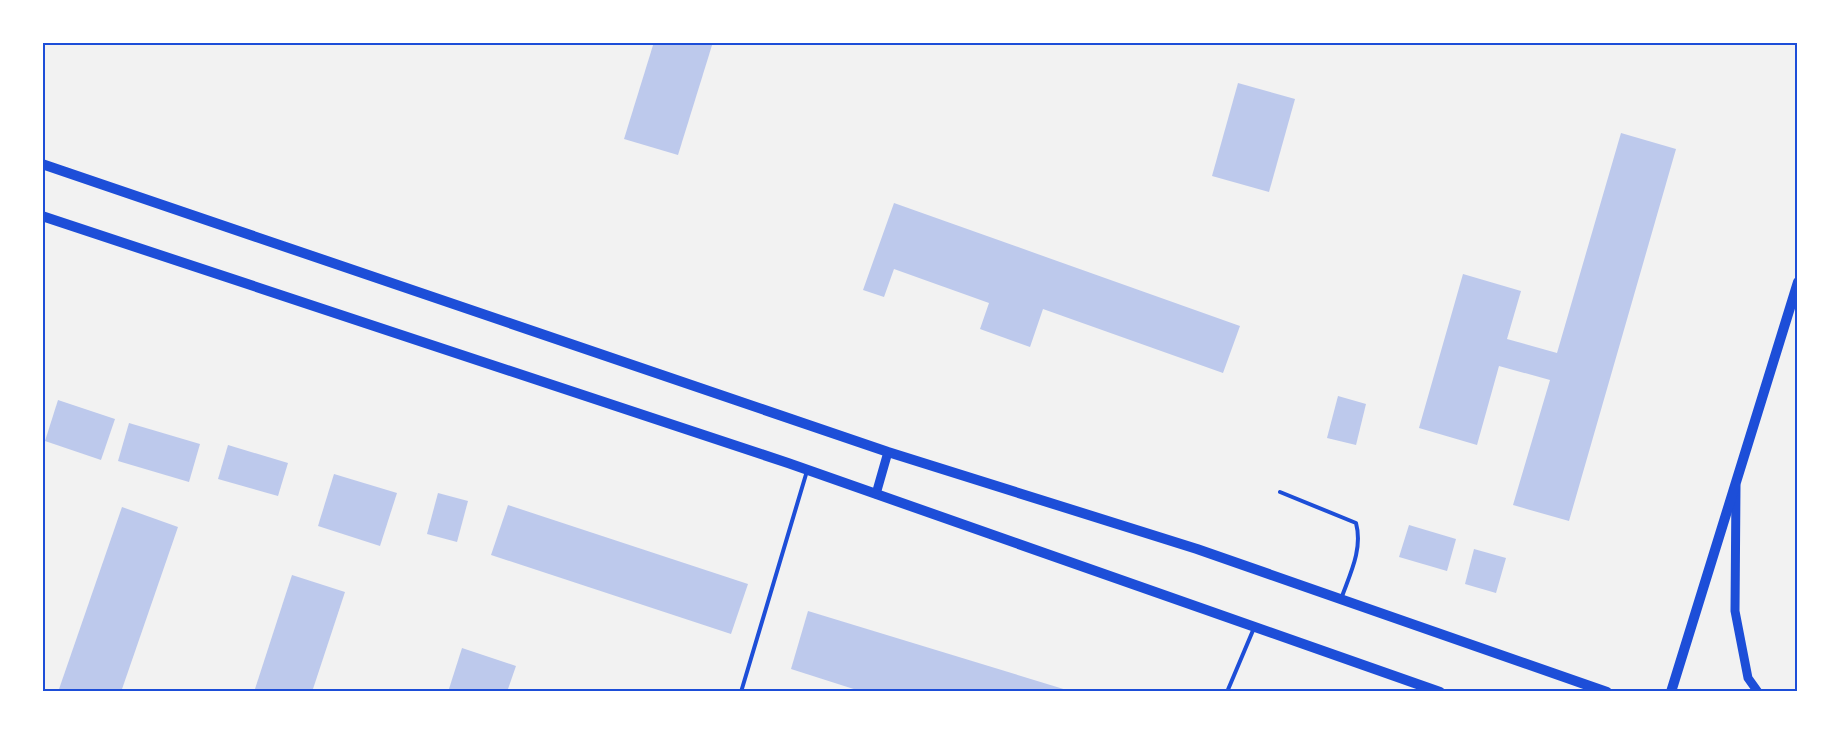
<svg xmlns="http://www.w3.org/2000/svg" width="1840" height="734" font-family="'Fira Sans Condensed',sans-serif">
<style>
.building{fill:#bdc9ec}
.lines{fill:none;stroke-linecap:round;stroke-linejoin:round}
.service{stroke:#1d4ed8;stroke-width:4}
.tertiary{stroke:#1d4ed8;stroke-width:9}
.secondary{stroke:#1d4ed8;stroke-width:10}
.neatline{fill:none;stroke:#1d4ed8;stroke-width:2}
</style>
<rect width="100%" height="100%" fill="#f2f2f2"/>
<g class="building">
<polygon points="654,42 713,42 678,155 624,139"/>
<polygon points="1238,83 1295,99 1269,192 1212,176"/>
<polygon points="1621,133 1676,149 1569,521 1513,505 1550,380 1499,366 1477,445 1419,428 1463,274 1521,291 1507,339 1557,353"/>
<polygon points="894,203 1240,326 1223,373 1043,309 1030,347 980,329 989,303 894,269 884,297 863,290"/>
<polygon points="1338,396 1366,404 1356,445 1327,438"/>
<polygon points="58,400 115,419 101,460 45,441"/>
<polygon points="129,423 200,444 189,482 118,461"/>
<polygon points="228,445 288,463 278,496 218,479"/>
<polygon points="334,474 397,493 380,546 318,526"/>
<polygon points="438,493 468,501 457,542 427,534"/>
<polygon points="508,505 748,584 731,634 491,555"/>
<polygon points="122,507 178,527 121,692 58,692"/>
<polygon points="1409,525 1456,539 1447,571 1399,557"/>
<polygon points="1474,549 1506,558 1496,593 1465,584"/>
<polygon points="292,575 345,592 312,692 254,692"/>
<polygon points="808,611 1070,691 1070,692 863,692 791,669"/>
<polygon points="462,648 516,666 507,692 448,692"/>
</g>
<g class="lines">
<g class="service">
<path d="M1280 492 1356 523C1363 549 1350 574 1341 599"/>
<polyline points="741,692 807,471"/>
<polyline points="1227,692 1254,628"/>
</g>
<g class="tertiary">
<polyline points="1736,486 1735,611 1748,678 1758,692"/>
<polyline points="876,494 888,452"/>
</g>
<g class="secondary">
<polyline points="42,164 888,452 1197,549 1607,692"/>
<polyline points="42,216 788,463 1440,692"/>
<polyline points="1671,692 1798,282"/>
</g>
</g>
<rect width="1840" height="734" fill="none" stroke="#ffffff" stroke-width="88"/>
<rect x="44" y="44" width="1752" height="646" class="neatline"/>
</svg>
